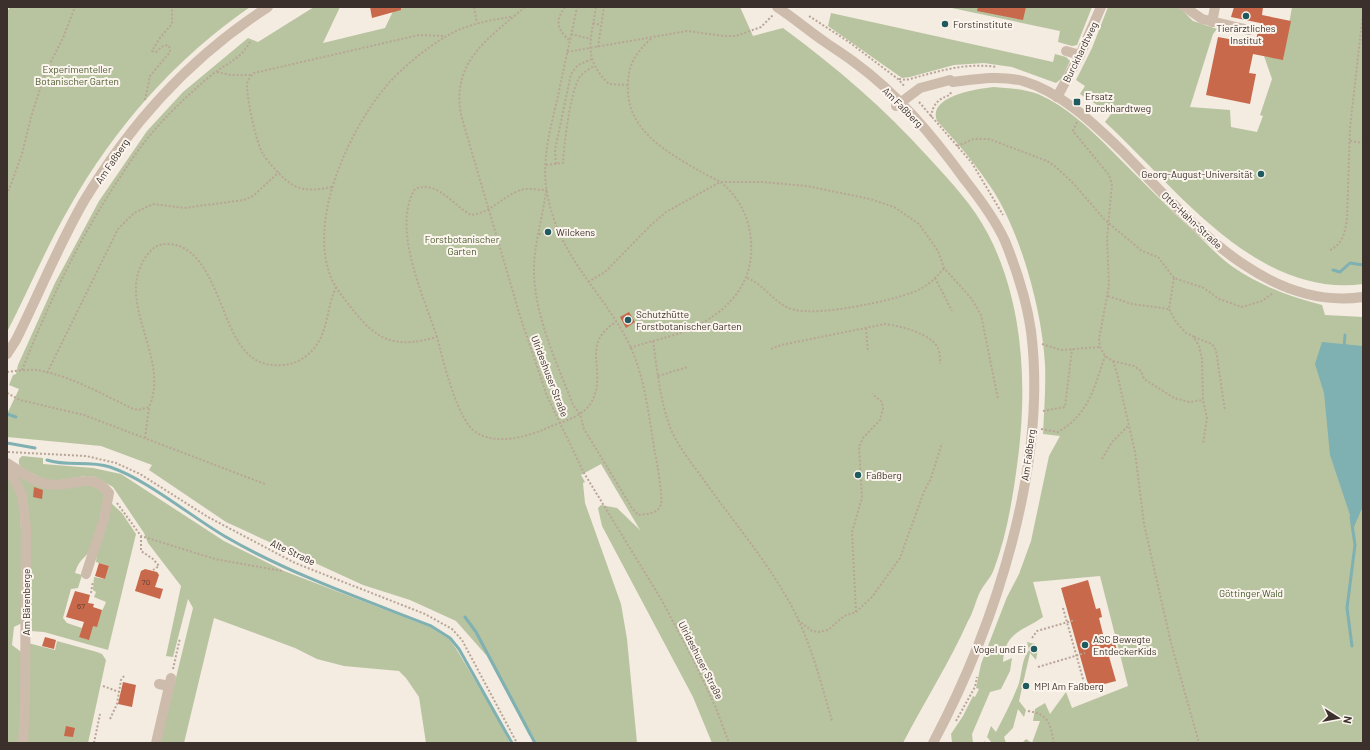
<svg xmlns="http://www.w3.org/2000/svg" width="1370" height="750" font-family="Barlow,sans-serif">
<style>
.green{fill:#b8c4a0}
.water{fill:#7fb0b2}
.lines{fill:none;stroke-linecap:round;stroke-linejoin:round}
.stream{stroke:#7fb0b2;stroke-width:3}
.building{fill:#c8694b}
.path{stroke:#b9a596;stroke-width:2;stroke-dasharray:2 2;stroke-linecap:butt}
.minor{stroke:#cdbbac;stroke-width:10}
.poi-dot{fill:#1f5a5e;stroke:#fbf5ee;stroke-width:1.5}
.labels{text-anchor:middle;stroke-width:4;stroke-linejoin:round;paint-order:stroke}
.number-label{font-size:8px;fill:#5e3e33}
.poi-label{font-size:10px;fill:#3b302b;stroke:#fbf5ee;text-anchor:start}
.street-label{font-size:10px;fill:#3b302b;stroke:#fbf5ee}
.park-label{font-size:10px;fill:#4a5a2e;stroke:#fbf5ee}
</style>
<rect width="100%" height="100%" fill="#f4ebe1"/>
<g class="green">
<path d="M10 7H250C175 59 114 128 69 208 46 248 28 291 7 332V12Z"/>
<path d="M314 7H340L323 43 385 28 395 7H740L753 36 783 28C836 67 885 109 929 158 951 182 973 205 988 234 1022 299 1027 379 1019 450 1014 490 1008 532 994 569 991 578 983 585 979 594 975 603 973 613 968 621 950 662 924 702 903 743H712L693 697 602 526 598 508 601 505 617 508 640 530 601 464 581 475 585 482 583 483 585 503 621 604 627 639 637 743H536L529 735 487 656 456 621 410 600 363 585 226 522 149 470 152 465 101 446 7 437V414L19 389 9 385 13 375 16 374 18 365 55 283 99 201 147 131 183 92 248 38 258 42Z"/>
<polygon points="947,7 1092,7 1077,45 1072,46 1058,42 1060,31"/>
<path d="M1108 7H1179L1193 21 1217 29 1213 34 1190 107 1230 110 1231 127 1257 132 1263 116 1260 115 1272 79 1264 56 1283 59 1292 7H1363V284C1255 298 1176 187 1105 122L1111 114 1080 94 1085 86 1076 80 1092 48Z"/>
<polygon points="831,13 1053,62 1055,54 1066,57 1070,61 1062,78 1056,83 1012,67 984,63 954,65 910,77 902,78 828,26"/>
<path d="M993 87C1008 88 1023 89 1038 94 1066 106 1089 128 1110 149 1139 178 1167 207 1197 234 1208 245 1220 258 1233 267 1261 286 1290 297 1322 305L1325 315 1363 317V743H1022L1026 739 1032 743 1040 721H1033L1035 709 1045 703 1050 714 1066 692 1072 708 1128 686 1100 576 1033 582 1043 617C1022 632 1005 631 1003 662L1012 658 1010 671 1001 689 990 692 972 734 973 743 952 742 951 734 963 716 973 696 975 697 979 689 976 688 981 664 1007 597 1019 574 1031 541 1049 456 1060 436 1043 434C1044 411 1046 388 1045 364 1042 311 1022 237 994 192 977 166 958 143 937 121 927 96 977 89 993 87Z"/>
<polygon points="22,456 43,458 43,464 93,468 121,474 224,541 284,571 430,627 449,639 457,650 502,726 510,743 426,743 419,697 406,678 399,671 344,666 317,659 295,648 214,618 184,743 160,743 193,608 188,599 173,657 166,656 181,586 148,543 144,533 113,487 95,477 85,476 49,482 22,468 19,464 19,459"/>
<path d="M13 469 27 478 82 482 104 491C106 502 97 538 91 548 85 560 80 557 75 573L82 575 78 588 71 589 63 618 67 623 82 628 79 637C91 627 101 616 106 602L94 597 96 592 93 590 94 577 105 579 109 566 96 562 97 552 111 503 122 513 136 534 108 650 44 632 30 631 28 549Z"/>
<polygon points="7,471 20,500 24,622 14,627 12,645 24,654 21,743 7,743"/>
<polygon points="57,641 97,652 102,654 106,660 88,743 25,743 28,643 55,650"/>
<path d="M1027 642 1035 644 1038 649 1036 660 1030 653 1019 701 1026 710 1024 717 1018 709 1013 728 1004 737 1006 743H992L987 737 991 726 996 732C1004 716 1013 700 1019 683 1022 673 1022 658 1029 650Z"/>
</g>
<polygon class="water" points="1322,342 1363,346 1363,506 1354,527 1330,455 1324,393 1315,364"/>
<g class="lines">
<g class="stream">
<polyline points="1333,270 1340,272 1350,263 1363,265"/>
<polyline points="1344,347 1345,335"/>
<polyline points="7,414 16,417"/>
<polyline points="7,443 35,448"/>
<path d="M47 460C67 467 89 460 110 467 148 480 190 516 226 537 290 574 362 599 431 626L450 638 459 649 512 743"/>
<polyline points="1351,517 1355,545 1347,608 1352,646"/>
<polyline points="465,617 476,632 535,743"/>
</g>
</g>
<g class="building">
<polygon points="370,7 401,7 401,10 372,18"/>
<polygon points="978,7 1026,7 1023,20 977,11"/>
<polygon points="1234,7 1263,7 1262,15 1291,21 1283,60 1253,54 1249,73 1256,74 1250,104 1206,95 1218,37 1255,44 1260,23 1231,17"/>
<polygon points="629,312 635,322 626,328 620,317"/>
<polygon points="34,487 43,490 42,499 33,497"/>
<polygon points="99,563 109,566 105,579 95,576"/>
<polygon points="145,569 157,572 159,575 155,587 163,589 160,599 135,591 141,571"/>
<polygon points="1088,580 1096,609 1100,608 1102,617 1099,618 1105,642 1114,640 1117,650 1108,653 1116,681 1089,688 1061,588"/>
<polygon points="75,591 90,595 88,603 94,604 93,607 102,610 97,627 93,626 89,640 79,637 84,622 66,617"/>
<polygon points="45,637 56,640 54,649 42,646"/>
<polygon points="123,682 136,685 132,707 118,704"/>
<polygon points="66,726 75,728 73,737 64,736"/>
</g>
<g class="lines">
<g class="path">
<polyline points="474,7 477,23"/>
<path d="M525 7C489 38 451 61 461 115L520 316 547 396 584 473 661 599 692 657 716 708 729 743"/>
<path d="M565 7C554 22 558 30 570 41"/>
<path d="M596 7C591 40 582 58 609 84L627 85"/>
<polyline points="809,16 849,42 898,79 905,87"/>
<path d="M511 17C489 20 464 25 445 37 425 49 403 67 387 85 350 129 310 214 329 272 333 286 344 298 353 310 379 343 397 348 437 337 443 359 457 422 477 433 498 445 527 437 547 428 563 421 584 417 592 401 608 370 579 345 616 322"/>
<polyline points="593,23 601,25"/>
<polyline points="571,34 591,39"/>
<polyline points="598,47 604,7"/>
<polyline points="567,52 687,31 724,36 736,36 761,27 773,15"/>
<polyline points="217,72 230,75 251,75"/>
<path d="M899 79 906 80C937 72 964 62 997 67"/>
<polyline points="145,100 150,76 170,52 170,48 168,45 163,46 156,52 152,51 159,39 172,24 172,7"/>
<polyline points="919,102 972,163 1003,215"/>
<path d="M931 117C933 104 938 99 950 95L951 92"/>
<polyline points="1077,122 1073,131 1109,175 1112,185 1107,238 1109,286 1099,339 1100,347 1105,356 1113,361 1117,373 1135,452 1144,524 1171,643 1199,743"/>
<polyline points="1350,141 1363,143"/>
<polyline points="957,146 974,139 989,139 1047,161 1056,167 1072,182 1105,220 1142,251 1158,257 1174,278 1204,288 1219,299 1242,307 1262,301 1273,293"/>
<polyline points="556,164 555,150 571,74 578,65 592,59"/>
<path d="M546 165 563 163C564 144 570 94 579 78 582 73 589 69 594 66"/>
<path d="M332 187C318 190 302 192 290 183 282 178 268 162 263 154 256 143 247 99 247 86 247 80 251 76 254 73L419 35 444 36"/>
<polyline points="7,195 22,154 31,117 46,71 63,38 75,7"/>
<polyline points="539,234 547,233 557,227"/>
<path d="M1330 250C1343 244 1345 232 1347 219L1350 128 1363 12"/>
<path d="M747 278C766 285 774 305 795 310 820 316 892 301 916 291 928 286 936 278 944 268"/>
<polyline points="935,278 952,311"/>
<polyline points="1174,278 1169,309 1176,322 1186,333 1193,336 1199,346 1202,359 1203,400 1207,418 1203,444"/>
<polyline points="588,282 605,272 651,225 666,212 720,182 762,182 807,186 870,199 894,207 919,224 938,251 944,268 971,298 981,315 998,399"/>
<polyline points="1108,296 1132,304 1169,309"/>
<polyline points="866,328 868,352"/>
<path d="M437 337C424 297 391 228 415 189 438 180 452 205 471 215 490 213 501 198 518 191 526 187 537 190 546 190 543 218 533 246 534 274 536 320 557 363 573 405L580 414 584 429 632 508 638 515C646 514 659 514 661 504 663 498 657 462 655 453 648 413 645 371 624 334 595 284 557 252 547 192 541 160 551 126 558 96 564 66 571 37 577 7"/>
<polyline points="1194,337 1212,344 1216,350 1225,411"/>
<path d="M653 341C657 369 660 400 670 427 678 447 693 465 706 483 735 524 768 562 792 607 811 643 821 683 832 721"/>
<polyline points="1042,344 1061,350 1100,347"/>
<path d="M630 348C644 343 657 340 671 336 716 322 755 292 751 241 749 217 740 199 722 183 717 179 709 177 703 173 669 153 625 131 628 84 628 64 637 51 652 38"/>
<path d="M771 349 781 345 885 324C900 326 930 333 938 348 940 353 940 359 940 364"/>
<polyline points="1113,361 1134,366 1141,371 1144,379 1174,398 1189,402 1203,400"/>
<path d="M22 370C49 303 80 236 121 176 130 162 140 147 151 134 169 113 188 95 209 77 226 63 241 60 251 40"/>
<path d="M7 372C17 371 28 369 37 370 71 376 102 394 131 408L138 410 149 407C171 358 115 304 145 258 151 249 158 243 169 244 215 247 220 327 247 353 257 363 268 366 282 365 297 365 312 354 319 341 328 325 328 304 336 287"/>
<polyline points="47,373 118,229 134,213 153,204 184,208 244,200 253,196 279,172"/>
<polyline points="658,376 688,367"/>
<polyline points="7,393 20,400 84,415 265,484"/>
<polyline points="1043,411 1065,407 1072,349"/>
<path d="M1041 429 1058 432C1089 414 1094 388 1105 356"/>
<polyline points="145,438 149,408"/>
<polyline points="8,452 86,456 116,463 140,474 208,517 295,563 425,614 452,629 462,640 517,743"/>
<polyline points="1102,459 1112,442 1129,425"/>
<polyline points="117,503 141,536 215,559 282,571"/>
<polyline points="141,536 141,551 153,559 159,566 153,570"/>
<polyline points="91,593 93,581"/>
<polyline points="1063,608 1085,686"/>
<polyline points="856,612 852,532 862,498 859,447 863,438 880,420 883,409 882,402 872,394"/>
<polyline points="798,620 812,631 819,632 828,630 844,616 856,612 872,597 900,558 923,494 931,478 942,443"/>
<polyline points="1032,638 1037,631 1075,620"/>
<polyline points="1038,667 1085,653"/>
<polyline points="173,669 180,638"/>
<polyline points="103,686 119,692"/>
<path d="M1028 711C1049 714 1050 724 1054 743"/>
<polyline points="110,719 117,704 121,680 124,676"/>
<polyline points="956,721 975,687 977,677"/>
<polyline points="94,743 100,714"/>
<polyline points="984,743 985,742"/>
</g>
<g class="minor">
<path d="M777 7C794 18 809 31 825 42 835 49 845 55 854 62 898 94 933 136 965 180 980 199 995 219 1005 241 1016 268 1027 303 1031 331 1048 465 995 626 933 743"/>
<polyline points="1185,7 1202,19 1249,30"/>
<polyline points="1212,22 1215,7"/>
<polyline points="1066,51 1080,55"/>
<polyline points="1057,97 1080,55 1101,7"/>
<path d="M896 106 920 88 950 80 953 82C977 79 999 75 1023 81 1061 92 1093 123 1121 150 1184 214 1262 312 1363 297"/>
<path d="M7 354 16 340C39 294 58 246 84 201 130 124 192 56 268 7"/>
<path d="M7 463C20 471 33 482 48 484 73 489 89 469 109 493L104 519 86 574"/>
<polyline points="7,465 22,495 26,527 25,705 23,743"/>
<polyline points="159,684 169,686"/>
<polyline points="156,743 171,678"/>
</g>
</g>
<g class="poi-dot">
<circle cx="1246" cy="16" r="4"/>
<circle cx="945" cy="24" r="4"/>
<rect x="1073" y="98" width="8" height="8" rx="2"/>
<circle cx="1261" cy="174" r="4"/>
<circle cx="548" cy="232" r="4"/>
<circle cx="628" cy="320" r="4"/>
<circle cx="858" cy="475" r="4"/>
<circle cx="1085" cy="645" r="4"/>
<circle cx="1034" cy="649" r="4"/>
<circle cx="1026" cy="686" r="4"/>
</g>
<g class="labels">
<g class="number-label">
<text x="146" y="585">70</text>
<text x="81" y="609">67</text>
</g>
<g class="poi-label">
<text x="953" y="28">Forstinstitute</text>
<text x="1246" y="32" text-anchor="middle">Tierärztliches<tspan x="1246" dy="12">Institut</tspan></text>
<text x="1085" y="100">Ersatz<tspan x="1085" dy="12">Burckhardtweg</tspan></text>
<text x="1253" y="178" text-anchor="end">Georg-August-Universität</text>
<text x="556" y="236">Wilckens</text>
<text x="636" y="318">Schutzhütte<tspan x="636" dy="12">Forstbotanischer Garten</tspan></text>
<text x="866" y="479">Faßberg</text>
<text x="1093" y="643">ASC Bewegte<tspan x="1093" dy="12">EntdeckerKids</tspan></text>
<text x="1026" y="653" text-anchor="end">Vogel und Ei</text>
<text x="1034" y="690">MPI Am Faßberg</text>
</g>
<g class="street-label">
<text transform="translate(1080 52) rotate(-64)" y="4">Burckhardtweg</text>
<text transform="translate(903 107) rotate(45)" y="4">Am Faßberg</text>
<text transform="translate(112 161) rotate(-56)" y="4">Am Faßberg</text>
<text transform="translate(1192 220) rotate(43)" y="4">Otto-Hahn-Straße</text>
<text transform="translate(550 376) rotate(69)" y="4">Ulrideshuser Straße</text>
<text transform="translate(1028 455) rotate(-82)" y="4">Am Faßberg</text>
<text transform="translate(293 552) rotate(25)" y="4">Alte Straße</text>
<text transform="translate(26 602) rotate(-90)" y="4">Am Bärenberge</text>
<text transform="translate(701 660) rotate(63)" y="4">Ulrideshuser Straße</text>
</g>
<g class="park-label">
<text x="77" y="73">Experimenteller<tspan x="77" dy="12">Botanischer Garten</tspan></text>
<text x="462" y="243">Forstbotanischer<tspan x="462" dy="12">Garten</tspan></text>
<text x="1251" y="597">Göttinger Wald</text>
</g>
</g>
<rect width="1370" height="750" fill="none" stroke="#3b302b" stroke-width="16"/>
<g transform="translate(1338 718) rotate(101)" stroke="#fbf5ee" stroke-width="3" paint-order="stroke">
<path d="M0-3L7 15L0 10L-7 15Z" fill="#3b302b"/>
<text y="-6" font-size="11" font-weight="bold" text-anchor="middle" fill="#3b302b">N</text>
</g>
</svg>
